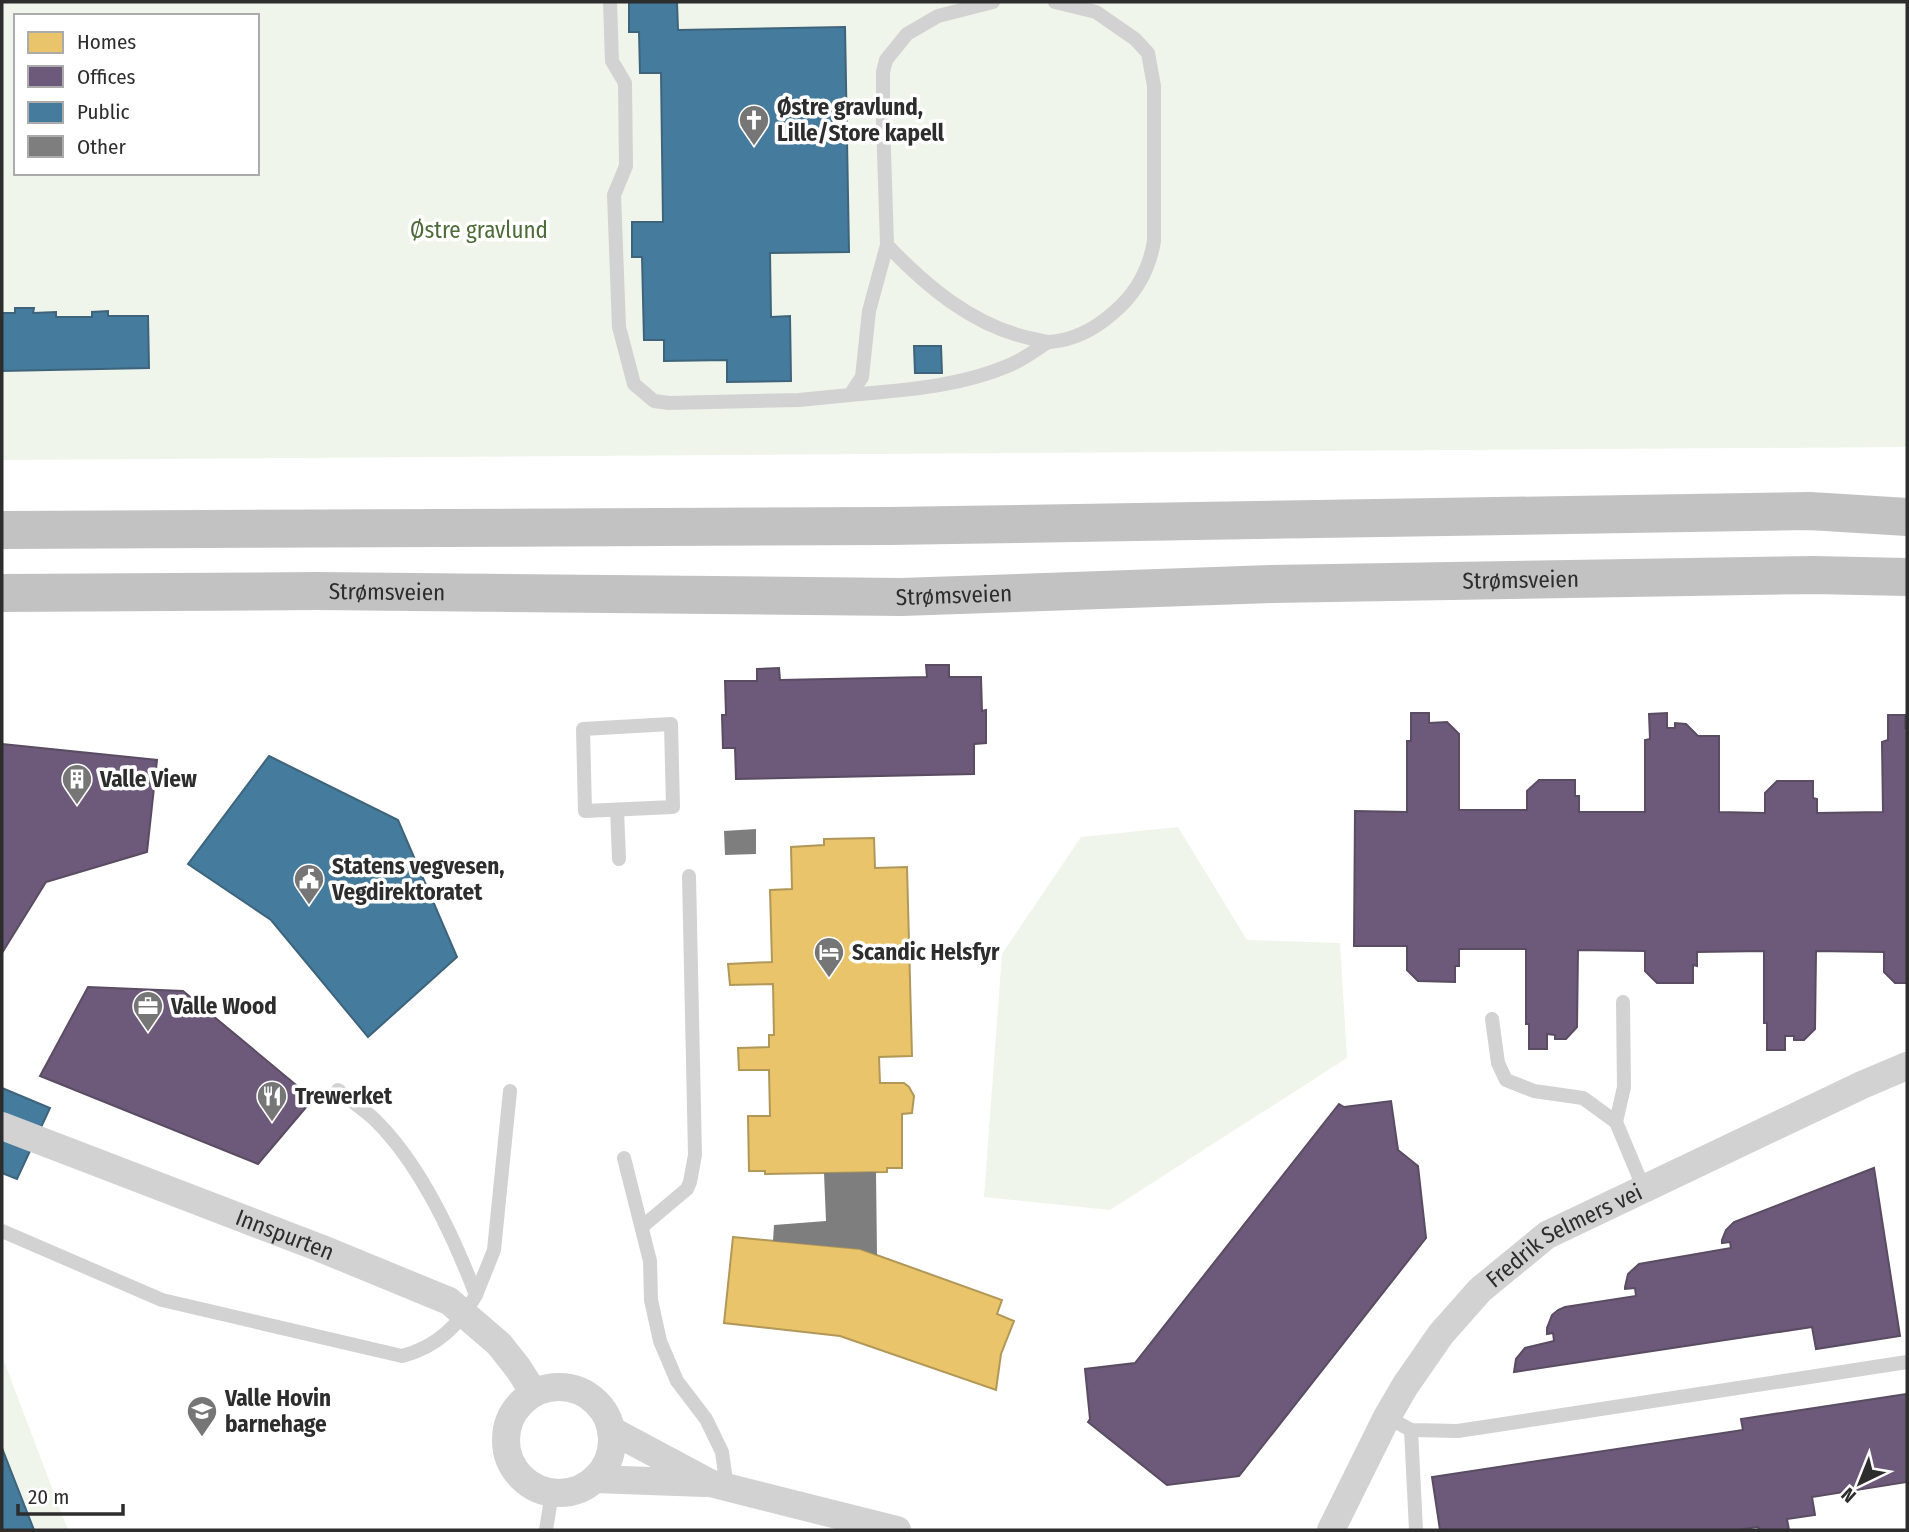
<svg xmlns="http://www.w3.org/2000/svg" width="1909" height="1532" font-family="'Fira Sans Condensed',sans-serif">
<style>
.green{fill:#eff5ea;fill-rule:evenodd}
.homes{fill:#e9c46a;stroke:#b19758;stroke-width:2}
.offices{fill:#6d597a;stroke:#5a4c63;stroke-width:2}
.public{fill:#457b9d;stroke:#3e647b;stroke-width:2}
.building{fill:#7e7e7e}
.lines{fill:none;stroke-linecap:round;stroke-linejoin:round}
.service{stroke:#d2d2d2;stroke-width:14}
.minor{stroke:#d2d2d2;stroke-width:28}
.trunk{stroke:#c2c2c2;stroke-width:38}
.labels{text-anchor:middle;stroke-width:7;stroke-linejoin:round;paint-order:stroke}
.poi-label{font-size:23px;font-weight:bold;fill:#2d2d2d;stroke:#fff;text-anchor:start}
.park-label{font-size:23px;fill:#4d6b38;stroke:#fff}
.street-label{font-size:23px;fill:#2d2d2d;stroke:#fff}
</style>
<rect width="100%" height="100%" fill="#fff"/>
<g class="green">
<path d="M2 2H1907V447L2 460ZM16 16H257V173H16Z"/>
<polygon points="1178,827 1247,940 1340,943 1347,1058 1110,1210 984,1197 1002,954 1081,837"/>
<polygon points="2,1356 68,1530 2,1530"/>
</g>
<g class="homes">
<polygon points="874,838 875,868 907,867 912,1056 879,1057 880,1083 904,1083 909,1087 914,1096 912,1113 902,1114 902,1168 887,1168 887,1172 765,1174 765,1171 749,1171 748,1116 770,1116 769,1070 739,1070 738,1048 769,1047 769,1035 774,1035 773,984 730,985 728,964 772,962 770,890 792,889 791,847 824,845 824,839"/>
<polygon points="733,1237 860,1249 1002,1300 997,1314 1014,1321 1001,1354 996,1390 840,1336 724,1323"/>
</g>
<g class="offices">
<polygon points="926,665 949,665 949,677 981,677 982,711 986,710 986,743 974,744 974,774 736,779 735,748 723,748 722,715 726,715 725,681 757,681 757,669 779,668 780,680 927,677"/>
<polygon points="1411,713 1429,713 1429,723 1447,722 1459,734 1459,810 1527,810 1527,791 1539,780 1575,780 1575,796 1579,796 1579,812 1645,812 1645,740 1650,739 1649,714 1667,713 1667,728 1675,728 1675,723 1686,724 1698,736 1719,736 1719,812 1765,813 1765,793 1777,781 1813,781 1813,798 1817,799 1817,813 1883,812 1882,742 1888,740 1888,715 1905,715 1905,728 1907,728 1907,983 1895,983 1884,972 1884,952 1816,951 1815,1029 1804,1040 1794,1040 1794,1036 1785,1036 1785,1050 1767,1050 1767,1023 1764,1023 1764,951 1697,952 1697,966 1693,965 1693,983 1657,983 1645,971 1645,951 1578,950 1577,1027 1566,1039 1555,1039 1555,1035 1547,1034 1547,1049 1529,1049 1529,1024 1526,1024 1526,949 1459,949 1459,966 1455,966 1455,982 1418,981 1407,970 1407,946 1354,946 1355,811 1407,812 1407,741 1411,741"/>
<polygon points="2,744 157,760 147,852 46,882 2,953"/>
<polygon points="88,987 183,991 313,1099 258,1164 40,1076"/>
<polygon points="1391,1101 1398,1150 1418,1166 1426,1238 1239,1476 1167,1485 1088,1422 1090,1419 1085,1369 1135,1363 1339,1104 1344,1107"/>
<polygon points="1874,1168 1900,1336 1816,1349 1812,1327 1514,1372 1516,1359 1525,1348 1554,1341 1553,1333 1547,1334 1547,1328 1552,1315 1558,1310 1565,1307 1636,1296 1635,1288 1625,1289 1625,1287 1628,1274 1639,1264 1731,1248 1730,1242 1722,1243 1722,1240 1726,1230 1734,1222"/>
<polygon points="1907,1394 1907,1482 1812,1497 1815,1515 1787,1519 1789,1530 1759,1530 1758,1527 1736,1530 1440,1530 1432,1477 1743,1430 1741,1419"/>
</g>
<g class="public">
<polygon points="629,2 677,2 678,30 845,27 849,252 770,253 771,317 790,316 791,381 727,382 727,360 664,361 664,340 644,340 642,257 632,257 632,222 663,222 661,73 640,73 639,32 629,32"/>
<polygon points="15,308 34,308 33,313 56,312 56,317 92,317 92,312 108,311 108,316 148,316 149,368 2,371 2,313 15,313"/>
<polygon points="914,346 941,346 942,373 915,373"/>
<polygon points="269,756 398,820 457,957 368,1037 271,920 188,864"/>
<polygon points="2,1088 50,1108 17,1179 2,1173"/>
<polygon points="2,1448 34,1530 2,1530"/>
</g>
<g class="building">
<polygon points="756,829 756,854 725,855 724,831"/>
<polygon points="876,1172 877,1255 860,1249 773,1241 774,1225 826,1221 824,1173"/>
</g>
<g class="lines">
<g class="service">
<polyline points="610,2 612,61 625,83 626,166 614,195 619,327 634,384 654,401 669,403 799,400 850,395 862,377 869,311 887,245"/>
<path d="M993 2 938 16 907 34 886 60 883 72V120L887 245C926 286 972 325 1029 338 1036 339 1043 342 1050 342 1074 340 1095 329 1113 313 1136 294 1149 271 1154 241V86L1148 53 1135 39 1096 12 1055 2"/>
<path d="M850 395C904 390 959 387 1010 365 1024 359 1036 350 1048 342"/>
<polygon points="671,724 673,807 585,811 583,729"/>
<polyline points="617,810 619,859"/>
<polyline points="1623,1002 1624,1087 1616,1122 1644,1189"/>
<polyline points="1492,1019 1498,1063 1506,1080 1534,1091 1583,1098 1616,1122"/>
<polyline points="624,1158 650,1261 651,1300 660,1341 677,1381 706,1419 722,1452 727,1488"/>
<polyline points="643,1226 687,1189 690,1182 695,1155 689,876"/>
<path d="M2 1231 162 1300 402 1356C437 1347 459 1325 476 1295 453 1235 419 1161 372 1117 361 1108 349 1099 338 1090"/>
<polyline points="476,1295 494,1250 510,1091"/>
<polyline points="1387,1417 1411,1430 1458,1431 1907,1362"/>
<polyline points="1411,1430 1416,1530"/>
<polyline points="546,1530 552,1493"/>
</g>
<g class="minor">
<path id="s1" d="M2 1126 320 1248 449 1301 499 1344 518 1368 534 1393"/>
<circle cx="559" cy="1440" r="53"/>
<polyline points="611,1430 710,1483 897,1530"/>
<polyline points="595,1479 704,1483"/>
<path id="s2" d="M1331 1530 1387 1417 1405 1386 1441 1334 1480 1290 1547 1235 1862 1085 1907 1066"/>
</g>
<g class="trunk">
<polyline points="2,530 889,526 1810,511 1907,517"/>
<path id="s3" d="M2 593 317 591 901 597 1271 584 1813 575 1907 577"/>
</g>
</g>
<defs>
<g id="church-pin" transform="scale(1.575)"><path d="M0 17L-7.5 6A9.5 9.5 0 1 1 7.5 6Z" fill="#767676" stroke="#fff"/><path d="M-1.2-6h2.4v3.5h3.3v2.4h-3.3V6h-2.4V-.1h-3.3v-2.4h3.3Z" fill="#fff"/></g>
<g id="building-pin" transform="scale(1.575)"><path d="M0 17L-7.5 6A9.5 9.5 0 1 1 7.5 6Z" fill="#767676" stroke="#fff"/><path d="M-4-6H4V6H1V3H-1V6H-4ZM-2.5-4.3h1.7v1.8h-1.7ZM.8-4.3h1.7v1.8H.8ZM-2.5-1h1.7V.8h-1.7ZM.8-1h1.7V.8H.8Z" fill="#fff"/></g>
<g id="civic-pin" transform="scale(1.575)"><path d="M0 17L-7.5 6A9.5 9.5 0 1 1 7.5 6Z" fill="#767676" stroke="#fff"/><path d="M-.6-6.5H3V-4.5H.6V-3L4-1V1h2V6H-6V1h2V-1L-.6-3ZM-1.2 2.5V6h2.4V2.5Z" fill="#fff"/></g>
<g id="hotel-pin" transform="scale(1.575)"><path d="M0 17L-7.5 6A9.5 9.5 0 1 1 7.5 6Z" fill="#767676" stroke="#fff"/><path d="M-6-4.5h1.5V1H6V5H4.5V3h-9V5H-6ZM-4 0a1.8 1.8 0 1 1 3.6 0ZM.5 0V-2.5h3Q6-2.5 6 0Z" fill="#fff"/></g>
<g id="office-pin" transform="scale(1.575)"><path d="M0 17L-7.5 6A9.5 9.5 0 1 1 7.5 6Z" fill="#767676" stroke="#fff"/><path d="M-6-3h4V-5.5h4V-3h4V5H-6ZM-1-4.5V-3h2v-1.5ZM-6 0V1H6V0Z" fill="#fff"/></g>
<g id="restaurant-pin" transform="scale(1.575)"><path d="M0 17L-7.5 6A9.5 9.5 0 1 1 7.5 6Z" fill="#767676" stroke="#fff"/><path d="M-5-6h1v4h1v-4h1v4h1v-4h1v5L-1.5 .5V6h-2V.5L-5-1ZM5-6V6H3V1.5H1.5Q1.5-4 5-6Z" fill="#fff"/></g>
<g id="school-pin" transform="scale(1.575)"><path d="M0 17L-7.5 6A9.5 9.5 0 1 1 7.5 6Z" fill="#767676" stroke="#fff"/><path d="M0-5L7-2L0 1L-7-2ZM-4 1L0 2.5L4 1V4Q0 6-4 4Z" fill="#fff"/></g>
</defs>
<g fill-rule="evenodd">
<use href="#church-pin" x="754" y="120"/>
<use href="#building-pin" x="77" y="779"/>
<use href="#civic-pin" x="309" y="879"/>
<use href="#hotel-pin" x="829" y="952"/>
<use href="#office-pin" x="148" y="1006"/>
<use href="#restaurant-pin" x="272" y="1096"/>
<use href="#school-pin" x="202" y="1411"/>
</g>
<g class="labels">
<g class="poi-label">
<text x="777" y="115">Østre gravlund,<tspan x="777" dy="26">Lille/Store kapell</tspan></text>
<text x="100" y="787">Valle View</text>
<text x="332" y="874">Statens vegvesen,<tspan x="332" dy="26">Vegdirektoratet</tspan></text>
<text x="852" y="960">Scandic Helsfyr</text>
<text x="171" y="1014">Valle Wood</text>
<text x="295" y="1104">Trewerket</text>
<text x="225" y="1406">Valle Hovin<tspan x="225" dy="26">barnehage</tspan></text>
</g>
<g class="park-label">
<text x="479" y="238">Østre gravlund</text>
</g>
<g class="street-label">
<text dy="8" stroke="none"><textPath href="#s3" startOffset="1519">Strømsveien</textPath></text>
<text dy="8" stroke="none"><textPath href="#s3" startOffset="385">Strømsveien</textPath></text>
<text dy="8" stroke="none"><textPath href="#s3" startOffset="952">Strømsveien</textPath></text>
<text dy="8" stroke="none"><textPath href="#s1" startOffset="303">Innspurten</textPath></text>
<text dy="8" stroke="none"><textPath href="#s2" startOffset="385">Fredrik Selmers vei</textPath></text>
</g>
</g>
<rect width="1909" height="1532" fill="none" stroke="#2d2d2d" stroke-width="7"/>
<rect x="14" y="14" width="245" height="161" fill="#ffffff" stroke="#ababab" stroke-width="2"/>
<rect x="28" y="32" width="35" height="21" fill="#e9c46a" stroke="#ababab" stroke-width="2"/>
<text x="77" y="49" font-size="21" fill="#2d2d2d">Homes</text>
<rect x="28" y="66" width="35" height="21" fill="#6d597a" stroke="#ababab" stroke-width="2"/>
<text x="77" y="84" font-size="21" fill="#2d2d2d">Offices</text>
<rect x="28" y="102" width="35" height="21" fill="#457b9d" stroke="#ababab" stroke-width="2"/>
<text x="77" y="119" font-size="21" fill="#2d2d2d">Public</text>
<rect x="28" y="136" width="35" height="21" fill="#7e7e7e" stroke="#ababab" stroke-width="2"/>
<text x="77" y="154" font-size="21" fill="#2d2d2d">Other</text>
<g transform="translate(1860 1483) rotate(223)" stroke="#ffffff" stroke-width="5" paint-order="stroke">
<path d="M0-5L12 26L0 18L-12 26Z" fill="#2d2d2d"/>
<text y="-10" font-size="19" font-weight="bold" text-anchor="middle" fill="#2d2d2d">N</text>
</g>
<path d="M18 1504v10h105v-10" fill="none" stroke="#2d2d2d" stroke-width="3.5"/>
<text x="28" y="1504" font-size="21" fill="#2d2d2d" stroke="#ffffff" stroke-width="5" paint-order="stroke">20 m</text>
</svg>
